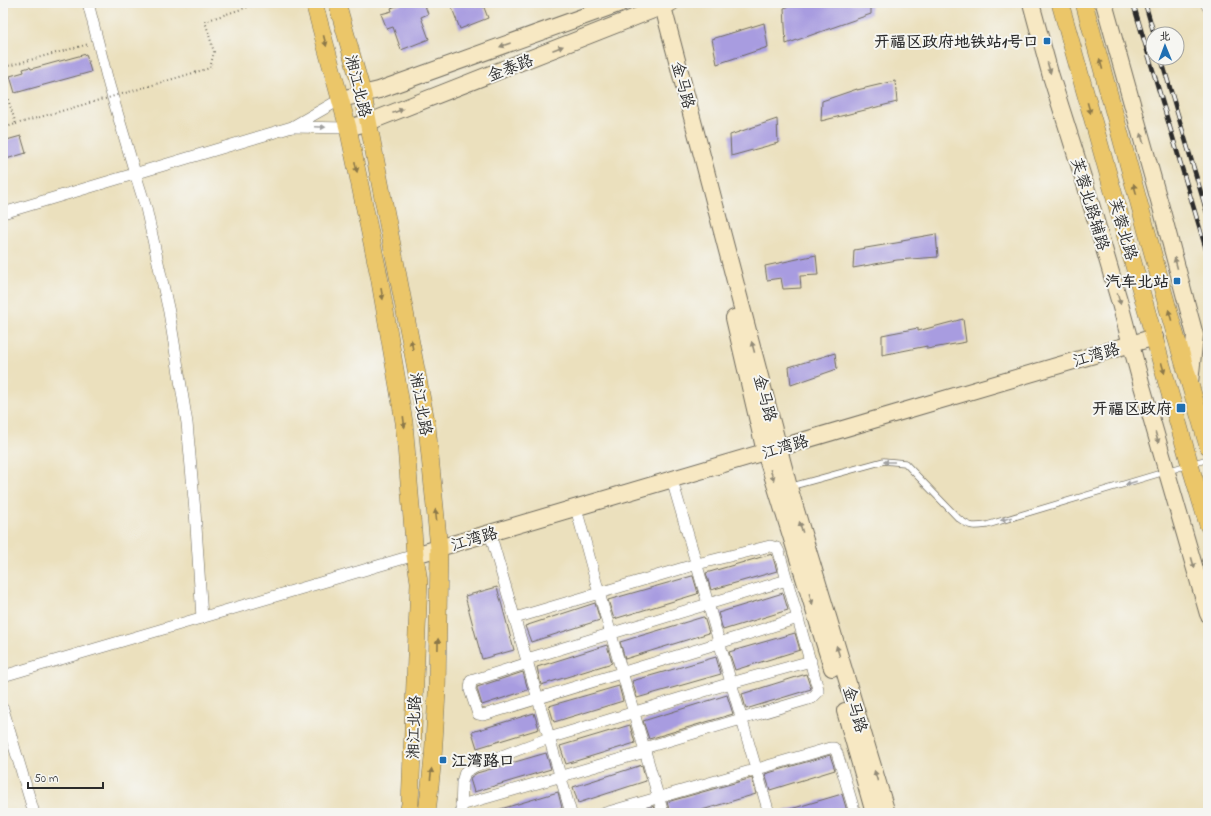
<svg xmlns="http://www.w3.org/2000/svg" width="1211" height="816" font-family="'Indie Flower','LXGW WenKai TC',sans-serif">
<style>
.building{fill:#a89ce0}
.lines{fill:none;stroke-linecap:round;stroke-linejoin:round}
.lane-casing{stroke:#6e6a5e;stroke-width:7}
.street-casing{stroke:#6e6a5e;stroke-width:12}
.secondary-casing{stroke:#6e6a5e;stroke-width:18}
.primary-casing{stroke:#6e6a5e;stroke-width:18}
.path{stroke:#6e6a5e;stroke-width:2;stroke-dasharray:1 3;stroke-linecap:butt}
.lane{stroke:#fff;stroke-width:5.5}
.street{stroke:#fff;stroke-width:11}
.secondary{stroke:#f7e8c3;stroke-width:16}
.primary{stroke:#ebc669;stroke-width:17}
.rail-casing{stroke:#2b2b2b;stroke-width:4.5}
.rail{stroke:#f6f6f2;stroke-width:3;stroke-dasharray:9;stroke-linecap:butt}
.path-bridge{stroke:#6e6a5e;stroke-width:2;stroke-dasharray:1 3;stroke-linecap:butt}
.oneway{fill:#8b784a}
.oneway2{fill:#918a77}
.oneway3{fill:#a0a0a0}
.poi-dot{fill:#1f6fb2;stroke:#f6f6f2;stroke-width:1.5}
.labels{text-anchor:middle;stroke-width:4;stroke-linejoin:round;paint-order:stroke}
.poi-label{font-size:16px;font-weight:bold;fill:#2b2b2b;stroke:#f6f6f2;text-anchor:end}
.street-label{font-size:16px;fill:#2b2b2b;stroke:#f6f6f2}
</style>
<rect width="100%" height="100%" fill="#f6f6f2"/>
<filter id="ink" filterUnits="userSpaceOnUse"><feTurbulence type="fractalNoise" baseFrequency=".025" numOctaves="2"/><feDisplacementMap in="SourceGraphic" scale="8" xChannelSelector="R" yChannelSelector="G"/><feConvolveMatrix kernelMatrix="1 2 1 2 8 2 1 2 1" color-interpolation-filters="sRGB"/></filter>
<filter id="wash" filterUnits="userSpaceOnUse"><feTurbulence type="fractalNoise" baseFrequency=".012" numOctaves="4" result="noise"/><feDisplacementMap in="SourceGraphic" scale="16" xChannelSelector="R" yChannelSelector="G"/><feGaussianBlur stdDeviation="0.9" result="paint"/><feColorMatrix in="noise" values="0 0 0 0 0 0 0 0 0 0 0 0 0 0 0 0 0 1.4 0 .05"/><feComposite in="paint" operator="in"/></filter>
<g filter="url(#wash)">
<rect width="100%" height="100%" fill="#ebe0bd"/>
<g id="blocks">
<g class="building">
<polygon points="405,3 424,3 428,14 421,17 429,39 401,50 393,27 387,29 381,14 392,11 391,8"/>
<polygon points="450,3 475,3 477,7 483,5 488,18 460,29"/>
<polygon points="800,3 871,3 871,14 786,44 784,8"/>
<polygon points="764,23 768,47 717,64 712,39"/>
<polygon points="86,54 91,72 15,93 10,76 24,72 23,69 30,67 31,69"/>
<polygon points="895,81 897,102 821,121 822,101 857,89 857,90"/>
<polygon points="777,119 778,143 731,156 730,135"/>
<polygon points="21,136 26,153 3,160 3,141"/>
<polygon points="936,234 938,257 897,260 853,268 854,250 902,242 902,240"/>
<polygon points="816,255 818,275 800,276 801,288 783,289 781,278 767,280 765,266"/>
<polygon points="963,319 966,342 927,349 927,346 882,355 882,335 918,328 918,331"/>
<polygon points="835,353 837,369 791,385 789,367"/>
<polygon points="772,554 777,571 711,590 706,573"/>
<polygon points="692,576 693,576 698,593 697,594 614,619 608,600"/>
<polygon points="497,587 514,650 482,659 465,596"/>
<polygon points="783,593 788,610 723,630 718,613"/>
<polygon points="595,603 600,620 531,642 525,626"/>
<polygon points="703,617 704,617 709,633 625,659 620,642"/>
<polygon points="795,633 800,650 735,670 729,652"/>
<polygon points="607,645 612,663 541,685 537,667"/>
<polygon points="716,657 721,674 637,698 632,681"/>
<polygon points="523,672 528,690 482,705 477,689 477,687"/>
<polygon points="806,674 811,689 746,709 742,694"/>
<polygon points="619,686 623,701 554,722 549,706"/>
<polygon points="727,695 733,714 649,739 643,721"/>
<polygon points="534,713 539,729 477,748 472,732"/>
<polygon points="630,725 635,743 566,764 560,746"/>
<polygon points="546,753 551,769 474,792 470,779 471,777 477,773"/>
<polygon points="830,755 835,770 770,790 765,774"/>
<polygon points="642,765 646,781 578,803 573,787"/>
<polygon points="752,778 756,794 692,813 670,813 667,802"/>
<polygon points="558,792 562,808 547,813 495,813 494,811"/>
<polygon points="842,794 847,811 841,813 785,813 784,811"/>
<polygon points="654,806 656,813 636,813 636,811"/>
</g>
</g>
</g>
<g filter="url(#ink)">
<use href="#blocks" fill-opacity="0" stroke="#6e6a5e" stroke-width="1"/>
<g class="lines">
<g class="lane-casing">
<path id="lane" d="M789 487 884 461 905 463 958 518C970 527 972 527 987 525L1208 459"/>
</g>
<g class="street-casing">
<g id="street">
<polyline points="88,3 109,85 135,173 146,208 169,312 187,423 195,511 202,618"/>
<polyline points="1206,3 1208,7"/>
<polyline points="293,127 348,128"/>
<polyline points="3,213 292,127 341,99"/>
<polyline points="672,480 769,813"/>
<polyline points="576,508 599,593 663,813"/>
<polyline points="490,533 571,813"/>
<polyline points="515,618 697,564 770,546 777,548 779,552 818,689 818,692 812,698 644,748"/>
<polyline points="527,659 787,580"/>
<polyline points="528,663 471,681 470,690 478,714 482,715 487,714 719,643 798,618"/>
<polyline points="3,676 415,555"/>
<polyline points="3,709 34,813"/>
<polyline points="461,805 645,752"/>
<polyline points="461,813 462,782 465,772 475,766 549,738 731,683 811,661"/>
<polyline points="605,813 830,748 834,748 837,753 855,813"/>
</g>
</g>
<g class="secondary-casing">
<g id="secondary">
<polyline points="662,3 789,487 887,813"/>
<polyline points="1031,3 1050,73 1086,187 1119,300 1142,386 1208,614"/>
<polyline points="1104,3 1162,211 1195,335 1190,383"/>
<polyline points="341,99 379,90 621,3"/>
<polyline points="348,128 369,122 671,3"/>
<polyline points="734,318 765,452 832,668"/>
<polyline points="415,555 1155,337"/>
<polyline points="845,711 874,813"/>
</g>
</g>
<g class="primary-casing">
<g id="primary">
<polyline points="314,3 348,128 379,276 404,422 415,555 419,582 410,804 408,813"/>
<polyline points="337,3 363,95 427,426 439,548 437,693 433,758 427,813"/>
<polyline points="1060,3 1190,465 1208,525"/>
<polyline points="1084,3 1170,316 1208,446"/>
</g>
</g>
<g class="path">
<polyline points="3,70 4,67 89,44"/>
<polyline points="3,84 16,124 3,128"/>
<polyline points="122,94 210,68 214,52 205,21 260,3"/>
<polyline points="16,124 103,99"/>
</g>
<use href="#lane" class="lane"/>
<use href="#street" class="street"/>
<use href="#secondary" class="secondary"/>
<use href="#primary" class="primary"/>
<g class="rail-casing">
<g id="rail">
<polyline points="1133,3 1208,256"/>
<polyline points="1145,3 1154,34"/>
<polyline points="1161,58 1208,216"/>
</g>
</g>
<use href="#rail" class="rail"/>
<polyline class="path-bridge" points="105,99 120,94"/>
</g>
<defs><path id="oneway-solid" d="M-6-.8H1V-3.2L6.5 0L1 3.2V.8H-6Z"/></defs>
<g class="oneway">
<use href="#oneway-solid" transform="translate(325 41) rotate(75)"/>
<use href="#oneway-solid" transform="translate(1101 64) rotate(-105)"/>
<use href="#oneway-solid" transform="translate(1089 108) rotate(74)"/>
<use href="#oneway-solid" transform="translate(356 167) rotate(78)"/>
<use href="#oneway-solid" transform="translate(1135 189) rotate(-105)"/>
<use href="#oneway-solid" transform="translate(382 294) rotate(80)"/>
<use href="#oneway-solid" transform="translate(1170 315) rotate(-106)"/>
<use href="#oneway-solid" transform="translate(412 345) rotate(-101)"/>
<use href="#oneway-solid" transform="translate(1163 368) rotate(74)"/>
<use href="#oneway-solid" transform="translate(404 422) rotate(83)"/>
<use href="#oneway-solid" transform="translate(436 515) rotate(-96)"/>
<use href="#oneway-solid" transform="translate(438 644) rotate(-89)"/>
<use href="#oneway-solid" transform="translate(431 774) rotate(-84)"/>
</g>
<g class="oneway2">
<use href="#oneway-solid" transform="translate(505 45) rotate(160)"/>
<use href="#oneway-solid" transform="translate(558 48) rotate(-21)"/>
<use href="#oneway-solid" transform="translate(1049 68) rotate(74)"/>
<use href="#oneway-solid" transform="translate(398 111) rotate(-21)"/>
<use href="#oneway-solid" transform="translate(1142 138) rotate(-106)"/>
<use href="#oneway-solid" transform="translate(1176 263) rotate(-105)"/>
<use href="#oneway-solid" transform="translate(1119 299) rotate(74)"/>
<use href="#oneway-solid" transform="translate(753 347) rotate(-105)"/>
<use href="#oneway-solid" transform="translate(1157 438) rotate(74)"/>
<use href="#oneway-solid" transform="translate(772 475) rotate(73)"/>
<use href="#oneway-solid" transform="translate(801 527) rotate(-107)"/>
<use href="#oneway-solid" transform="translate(1193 563) rotate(74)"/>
<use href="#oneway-solid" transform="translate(811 599) rotate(73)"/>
<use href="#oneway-solid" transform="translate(838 651) rotate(-107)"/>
<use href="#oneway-solid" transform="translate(876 776) rotate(-107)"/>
</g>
<g class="oneway3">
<use href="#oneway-solid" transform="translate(320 127) rotate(2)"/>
<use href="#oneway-solid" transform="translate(889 462) rotate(-180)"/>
<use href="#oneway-solid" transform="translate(1131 483) rotate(164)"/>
<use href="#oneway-solid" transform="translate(1006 519) rotate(164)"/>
</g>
</g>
<g class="poi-dot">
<rect x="1043" y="37" width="8" height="8" rx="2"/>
<rect x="1173" y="277" width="8" height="8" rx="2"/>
<rect x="1176" y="403" width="10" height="10" rx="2"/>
<rect x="439" y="756" width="8" height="8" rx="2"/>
</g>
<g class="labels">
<g class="poi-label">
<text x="1039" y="47">开福区政府地铁站1号口</text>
<text x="1169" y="287">汽车北站</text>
<text x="1172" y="414">开福区政府</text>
<text x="451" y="766" text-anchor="start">江湾路口</text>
</g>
<g class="street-label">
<text transform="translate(510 67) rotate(-21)" y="6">金泰路</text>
<text transform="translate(684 85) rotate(75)" y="6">金马路</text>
<text transform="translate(359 86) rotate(76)" y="6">湘江北路</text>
<text transform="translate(1091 204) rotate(73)" y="6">芙蓉北路辅路</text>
<text transform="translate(1124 229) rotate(74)" y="6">芙蓉北路</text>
<text transform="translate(1096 354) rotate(-16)" y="6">江湾路</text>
<text transform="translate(766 398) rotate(75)" y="6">金马路</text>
<text transform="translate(422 404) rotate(80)" y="6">湘江北路</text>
<text transform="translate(785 446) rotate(-16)" y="6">江湾路</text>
<text transform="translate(474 538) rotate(-16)" y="6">江湾路</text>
<text transform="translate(856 709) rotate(73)" y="6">金马路</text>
<text transform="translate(413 727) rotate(-88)" y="6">湘江北路</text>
</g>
</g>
<rect width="1211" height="816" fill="none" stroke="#f6f6f2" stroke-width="16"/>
<g transform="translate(1165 46) rotate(359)"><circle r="19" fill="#f6f6f2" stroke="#a5a5a2"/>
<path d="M0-3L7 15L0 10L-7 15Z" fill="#1f6fb2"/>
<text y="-6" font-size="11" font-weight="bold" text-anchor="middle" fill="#2b2b2b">北</text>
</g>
<path d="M28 782v6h75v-6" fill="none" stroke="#2b2b2b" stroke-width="2"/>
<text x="34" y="782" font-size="12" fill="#2b2b2b" stroke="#f6f6f2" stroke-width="3" paint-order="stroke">50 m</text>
</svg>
